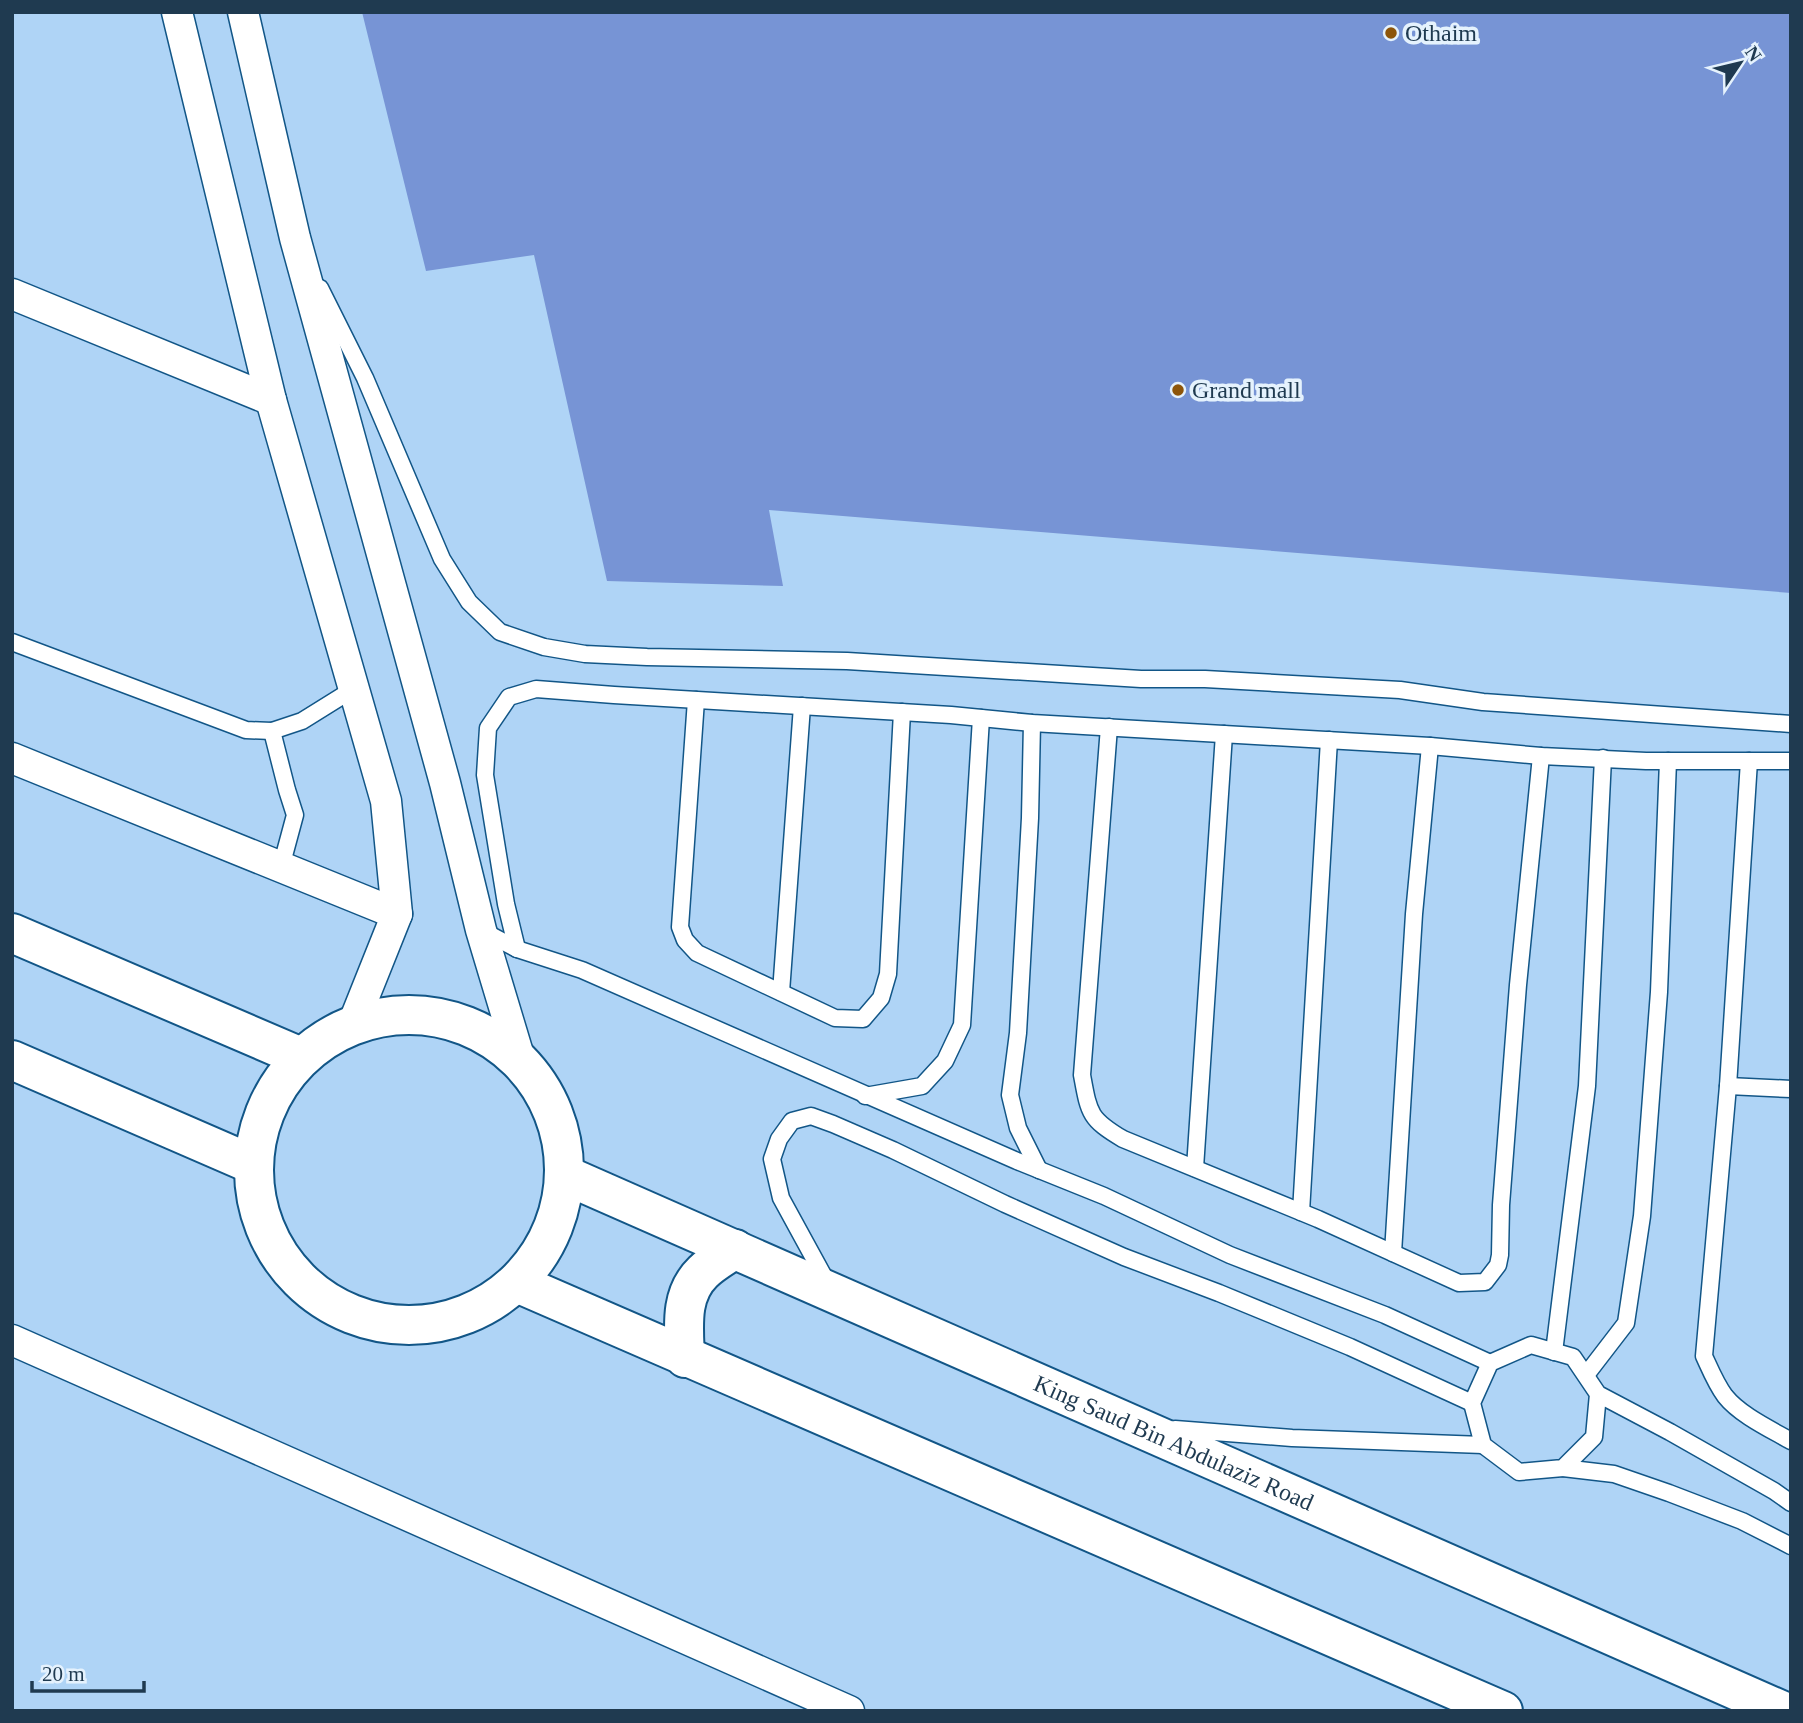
<svg xmlns="http://www.w3.org/2000/svg" width="1803" height="1723" font-family="'Times New Roman',serif">
<style>
.building{fill:#7794d5}
.lines{fill:none;stroke-linecap:round;stroke-linejoin:round}
.lane-casing{stroke:#125687;stroke-width:19}
.street-casing{stroke:#125687;stroke-width:33}
.highway-casing{stroke:#125687;stroke-width:42}
.lane{stroke:#fff;stroke-width:16}
.street{stroke:#fff;stroke-width:30}
.highway{stroke:#fff;stroke-width:38}
.poi-dot{fill:#8d550a;stroke:#e5f2fd;stroke-width:2.5}
.labels{text-anchor:middle;stroke-width:7;stroke-linejoin:round;paint-order:stroke}
.poi-label{font-size:24px;fill:#1f3a50;stroke:#e5f2fd;text-anchor:start}
.street-label{font-size:24px;fill:#1f3a50;stroke:#e5f2fd}
</style>
<rect width="100%" height="100%" fill="#afd4f6"/>
<polygon class="building" points="362,12 1791,12 1791,593 769,510 783,586 607,581 534,255 426,271"/>
<g class="lines">
<g class="lane-casing">
<g id="lane">
<polyline points="320,288 365,378 442,559 469,602 500,632 544,647 585,654 647,657 847,661 1141,679 1205,679 1400,690 1483,702 1791,724"/>
<polyline points="12,642 246,730 272,731 302,721 355,688"/>
<polyline points="696,700 680,927 685,940 697,953 835,1018 863,1019 881,998 888,974 902,712"/>
<polyline points="1032,723 1030,818 1018,1033 1010,1095 1018,1128 1039,1170"/>
<path d="M1109 727 1082 1075C1089 1113 1089 1119 1123 1139L1318 1219 1459 1283 1485 1282 1498 1265 1500 1255 1501 1205 1518 985 1541 756"/>
<polyline points="272,731 287,790 295,815 281,867"/>
<path d="M1749 761 1728 1086 1704 1356C1710 1369 1716 1384 1725 1396 1740 1415 1770 1429 1791 1441"/>
<polyline points="481,930 517,949 582,970 1017,1161 1104,1196 1230,1255 1385,1315 1490,1363"/>
<polyline points="517,949 506,904 485,775 488,728 509,697 536,689 614,695 951,715 1032,723 1430,746 1541,756 1646,761 1791,761"/>
<polyline points="781,992 802,706"/>
<polyline points="1728,1086 1791,1089"/>
<polyline points="865,1096 922,1086 945,1061 962,1025 981,718"/>
<polyline points="1195,1168 1224,734"/>
<polyline points="1301,1212 1329,740"/>
<polyline points="1393,1253 1414,914 1430,746"/>
<polyline points="828,1284 781,1198 772,1159 779,1139 792,1121 811,1116 833,1124 893,1150 1005,1204 1124,1257 1219,1293 1350,1347 1472,1403"/>
<polyline points="1554,1352 1587,1086 1603,758"/>
<polyline points="1586,1375 1626,1323 1642,1216 1659,992 1668,761"/>
<polyline points="1598,1394 1594,1437 1563,1468 1519,1472 1483,1445 1472,1403 1490,1363 1531,1345 1573,1357 1598,1394 1670,1432 1774,1491 1791,1503"/>
<polyline points="1175,1429 1292,1438 1483,1445"/>
<polyline points="1563,1468 1614,1474 1669,1493 1742,1521 1791,1546"/>
</g>
</g>
<g class="street-casing">
<g id="street">
<polyline points="177,12 271,400 386,801 397,914 353,1024"/>
<polyline points="243,12 295,238 445,783 481,930 521,1063"/>
<polyline points="12,294 271,400"/>
<polyline points="12,758 397,914"/>
<polyline points="12,1340 849,1711"/>
</g>
</g>
<g class="highway-casing">
<g id="highway">
<polyline points="12,933 301,1057"/>
<circle cx="409" cy="1170" r="155"/>
<polyline points="12,1060 254,1165"/>
<path id="s1" d="M565 1175 1783 1711"/>
<polyline points="517,1283 1503,1711"/>
<path d="M685 1358C684 1328 679 1295 703 1272 712 1263 725 1256 735 1249"/>
</g>
</g>
<use href="#lane" class="lane"/>
<use href="#street" class="street"/>
<use href="#highway" class="highway"/>
</g>
<g class="poi-dot">
<circle cx="1391" cy="33" r="7"/>
<circle cx="1178" cy="390" r="7"/>
</g>
<g class="labels">
<g class="poi-label">
<text x="1405" y="41">Othaim</text>
<text x="1192" y="398">Grand mall</text>
</g>
<g class="street-label">
<text dy="8" stroke="none"><textPath href="#s1" startOffset="665">King Saud Bin Abdulaziz Road</textPath></text>
</g>
</g>
<rect width="1803" height="1723" fill="none" stroke="#1f3a50" stroke-width="28"/>
<g transform="translate(1740 63) rotate(55)" stroke="#e5f2fd" stroke-width="5" paint-order="stroke">
<path d="M0-5L12 26L0 18L-12 26Z" fill="#1f3a50"/>
<text y="-10" font-size="19" font-weight="bold" text-anchor="middle" fill="#1f3a50">N</text>
</g>
<path d="M32 1681v10h112v-10" fill="none" stroke="#1f3a50" stroke-width="3.5"/>
<text x="42" y="1681" font-size="21" fill="#1f3a50" stroke="#e5f2fd" stroke-width="5" paint-order="stroke">20 m</text>
</svg>
